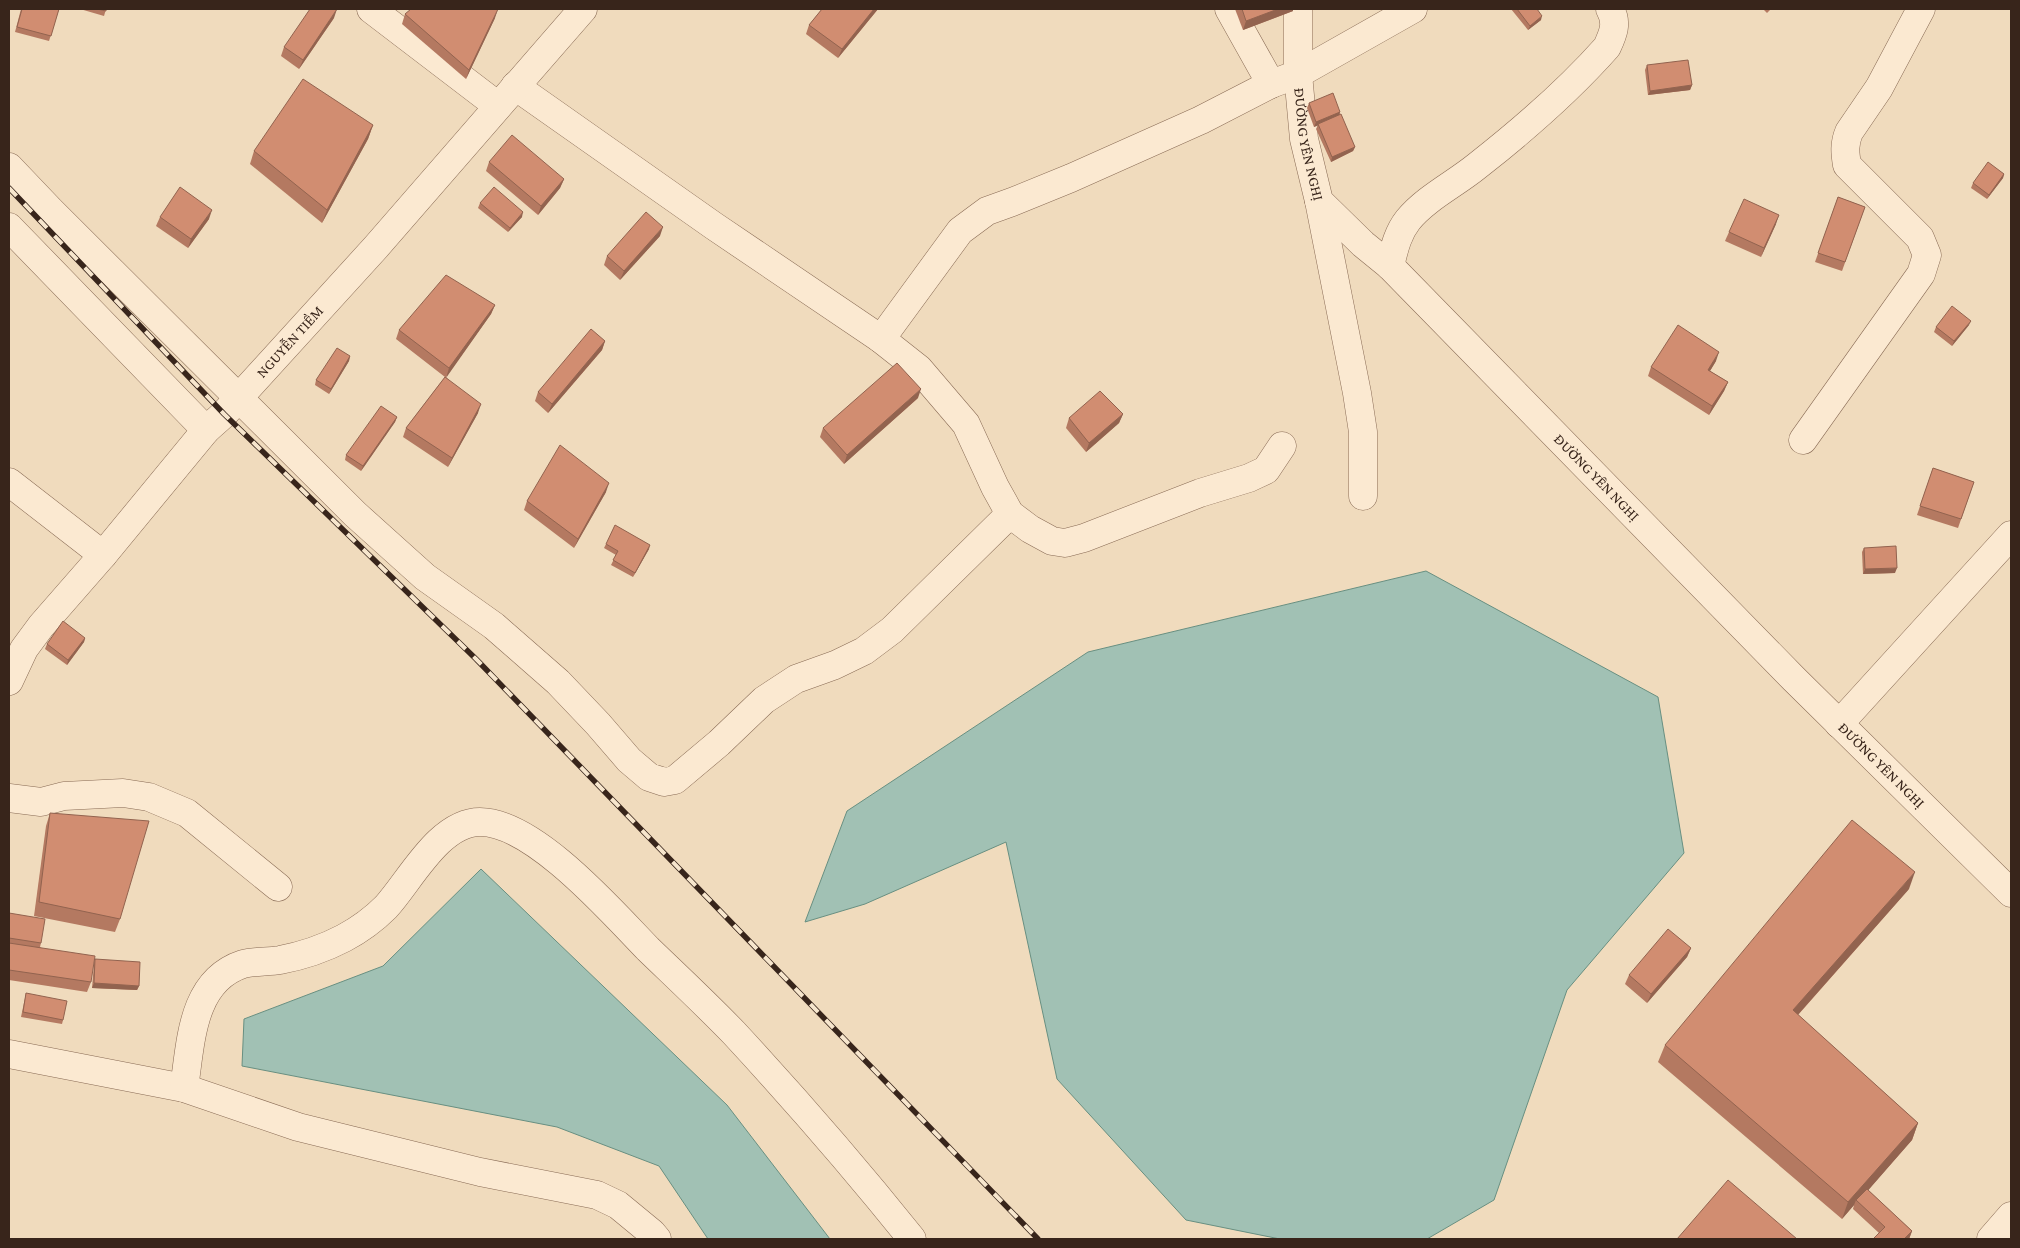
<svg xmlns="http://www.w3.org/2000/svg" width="2020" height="1248" font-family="'Crimson Pro',serif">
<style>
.water{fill:#a1c1b4;stroke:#688f81}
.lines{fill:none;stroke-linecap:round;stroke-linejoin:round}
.minor-casing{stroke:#896b55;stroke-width:29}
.minor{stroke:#fbe9d1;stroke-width:28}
.rail-casing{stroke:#38251b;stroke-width:5.5}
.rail{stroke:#f7e6cd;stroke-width:4;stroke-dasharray:11;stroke-linecap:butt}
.wall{fill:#b47961}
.shaded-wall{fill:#92634f}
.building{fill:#d18d71;stroke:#92634f}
.labels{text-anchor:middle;stroke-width:4;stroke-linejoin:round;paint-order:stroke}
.street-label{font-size:15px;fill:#38251b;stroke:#f7e6cd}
</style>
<rect width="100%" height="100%" fill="#f0dbbd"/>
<g class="water">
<polygon points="1426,571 1658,697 1684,853 1567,990 1494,1200 1427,1239 1280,1239 1186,1220 1057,1079 1006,842 865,904 805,922 847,811 1088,652"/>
<polygon points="481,869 727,1105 830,1239 708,1239 659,1166 557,1127 242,1066 244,1019 383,966"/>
</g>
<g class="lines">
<g class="minor-casing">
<g id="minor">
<polyline points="371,9 498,106"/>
<polyline points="1229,9 1271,84"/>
<path id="s1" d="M1298 9V74L1304 139 1319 201 1363 244 1390 266 1794 679 2011 893"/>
<polyline points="515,86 714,226 881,339 919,369 966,424 995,487 1010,514 1030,529 1052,541 1065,543 1084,538 1200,493 1249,478 1266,470 1282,446"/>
<polyline points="9,167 50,210 355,514 425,577 494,626 558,682 598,724 629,760 649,777 664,782 675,780 719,743 764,700 796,679 835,665 864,651 892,630 1010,514"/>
<polyline points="1319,201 1357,393 1363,432 1363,496"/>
<polyline points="9,227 206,430"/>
<path d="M1390 266C1394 250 1397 234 1408 220 1426 198 1455 184 1477 166 1523 130 1568 91 1607 47 1613 34 1618 23 1610 9"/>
<polyline points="881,339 960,231 987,211 1012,202 1071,178 1201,120 1271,84 1298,74 1413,9"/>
<path d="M1803 440 1921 274 1927 255 1920 238 1847 165C1845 153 1844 144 1849 132L1879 88 1921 9"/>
<polyline points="9,482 103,555"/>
<path id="s2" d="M9 681 24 649 41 626 103 555 206 430 224 414 376 247 583 9"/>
<polyline points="1839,724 2011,535"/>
<polyline points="9,798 41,802 64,796 123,793 149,797 187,813 278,887"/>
<polyline points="9,1054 184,1088 298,1127 480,1172 597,1195 618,1205 652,1233 657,1239"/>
<path d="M184 1088C191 1043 191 981 243 964 255 961 268 962 280 960 301 956 325 948 344 938 359 930 374 919 386 907 410 881 439 822 480 822 534 822 612 912 648 949 677 977 706 1004 734 1033 796 1100 855 1168 912 1239"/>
<polyline points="1991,1239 2011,1216"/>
</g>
</g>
<use href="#minor" class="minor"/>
<g class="rail-casing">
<polyline id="rail" points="9,188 224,414 476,659 1038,1239"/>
</g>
<use href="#rail" class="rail"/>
</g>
<g class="wall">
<polygon points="21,9 59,9 49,41 15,32"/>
<polygon points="80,9 106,9 104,16"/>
<polygon points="822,9 878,9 838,58 806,34 809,25"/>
<polygon points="1235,9 1293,9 1293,11 1243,30"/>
<polygon points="1511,9 1537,9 1541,20 1528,30"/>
<polygon points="1763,9 1771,9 1767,13"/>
<polygon points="405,14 495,18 466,79 402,24"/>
<polygon points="334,18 299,69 281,56 284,47"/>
<polygon points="1647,65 1692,85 1690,90 1648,95 1645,70"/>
<polygon points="1309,103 1340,112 1339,115 1355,147 1353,151 1331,162 1316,129 1318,125 1314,127 1307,108"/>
<polygon points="373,125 368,139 322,223 250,164 254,151"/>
<polygon points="489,162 564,179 560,188 538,215 486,171"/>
<polygon points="2004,174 2003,178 1987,199 1971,188 1973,183"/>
<polygon points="1838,197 1865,207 1842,271 1815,262"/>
<polygon points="480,203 522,217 508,232 478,208"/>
<polygon points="160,217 209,219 188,248 156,226"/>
<polygon points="1776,224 1761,257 1725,241 1729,232"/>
<polygon points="660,236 620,280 604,265 607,256"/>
<polygon points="495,305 491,314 446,377 478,413 448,467 403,437 406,428 445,377 396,339 399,330"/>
<polygon points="1969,325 1952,346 1934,332 1936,327"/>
<polygon points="605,341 602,350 548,413 535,401 538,392"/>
<polygon points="350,356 349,361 329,394 315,385 316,380"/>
<polygon points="1716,361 1710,371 1728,382 1724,391 1709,415 1648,376 1651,367"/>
<polygon points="918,398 844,464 820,437 823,428"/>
<polygon points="1123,414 1119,423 1086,452 1066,428 1069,418"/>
<polygon points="397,417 395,422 361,471 345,460 346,455"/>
<polygon points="1933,468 1974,482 1958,528 1917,515"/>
<polygon points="606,492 574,548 524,510 527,501"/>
<polygon points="606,544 649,549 633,577 611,565 616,555 604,548"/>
<polygon points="1864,548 1895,573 1863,574 1862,552"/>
<polygon points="85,638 84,642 67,665 45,649 47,644"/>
<polygon points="50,813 120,919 115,932 34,916 46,826"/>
<polygon points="1909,889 1798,1015 1918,1123 1912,1140 1868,1190 1912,1231 1909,1239 1873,1239 1879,1233 1853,1209 1854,1205 1842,1219 1658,1062 1665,1045"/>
<polygon points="9,913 41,943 40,947 91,982 87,992 9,980"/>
<polygon points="1691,948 1687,957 1647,1003 1625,984 1629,975"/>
<polygon points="95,959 139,986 137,990 92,988 94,964"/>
<polygon points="26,993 63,1020 62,1024 21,1017 25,998"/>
</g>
<g class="shaded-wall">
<polygon points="337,9 334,18 299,69 303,60"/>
<polygon points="498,9 495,18 466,79 469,70"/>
<polygon points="874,9 878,9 838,58 842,49"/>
<polygon points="1278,9 1293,9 1293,11 1243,30 1246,21"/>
<polygon points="1542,16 1541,20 1528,30 1530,26"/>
<polygon points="1692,85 1690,90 1648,95 1650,91"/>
<polygon points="1340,112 1339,117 1314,127 1316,122"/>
<polygon points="373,125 368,139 322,223 327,210"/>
<polygon points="1355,147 1353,151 1331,162 1332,157"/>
<polygon points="2004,174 2003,178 1987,199 1989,195"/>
<polygon points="564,179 560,188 538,215 541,206"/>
<polygon points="212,210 209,219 188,248 191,239"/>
<polygon points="523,212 522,217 508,232 510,228"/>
<polygon points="1779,215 1776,224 1761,257 1764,248"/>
<polygon points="663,227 660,236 620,280 624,271"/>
<polygon points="495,305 491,314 446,378 449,368"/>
<polygon points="1971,321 1969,325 1952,346 1954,341"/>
<polygon points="605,341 602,350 548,413 552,404"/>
<polygon points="1719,352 1716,361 1705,379 1708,370"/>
<polygon points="350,356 349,361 329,394 331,389"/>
<polygon points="1728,382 1724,391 1709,415 1712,406"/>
<polygon points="921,389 918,398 844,464 847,455"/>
<polygon points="481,404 478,413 448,467 452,458"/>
<polygon points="1123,414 1119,423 1086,452 1089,443"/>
<polygon points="397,417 395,422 361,471 363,466"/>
<polygon points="609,483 606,492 574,548 578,539"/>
<polygon points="650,545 649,549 633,577 635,573"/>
<polygon points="1897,568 1895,573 1863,574 1865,569"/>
<polygon points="85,638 84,642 67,665 68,660"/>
<polygon points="1915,872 1909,889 1787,1027 1793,1010"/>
<polygon points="1691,948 1687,957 1647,1003 1651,994"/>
<polygon points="94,983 139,986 137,990 92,988"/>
<polygon points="1918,1123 1912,1140 1858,1202 1856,1200 1854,1205 1842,1219 1848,1202"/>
<polygon points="1912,1231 1909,1239 1904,1239"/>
</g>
<g class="building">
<polygon points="22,9 59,9 51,36 17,27"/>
<polygon points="97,9 106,9 106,11"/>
<polygon points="310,9 337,9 303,60 284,47"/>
<polygon points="411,9 498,9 469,70 405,14"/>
<polygon points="822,9 874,9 842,49 809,25"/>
<polygon points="1242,9 1278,9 1246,21"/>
<polygon points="1517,9 1537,9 1542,16 1530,26"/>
<polygon points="1688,60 1692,85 1650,91 1647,65"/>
<polygon points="303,79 373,125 327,210 254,151"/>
<polygon points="1333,93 1340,112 1316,122 1309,103"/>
<polygon points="1341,114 1355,147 1332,157 1318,124"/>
<polygon points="512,135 564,179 541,206 489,162"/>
<polygon points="1988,162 2004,174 1989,195 1973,183"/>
<polygon points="180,187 212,210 191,239 160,217"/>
<polygon points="494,187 523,212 510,228 480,203"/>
<polygon points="1838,197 1865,207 1845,262 1818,253"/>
<polygon points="1744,199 1779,215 1764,248 1729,232"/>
<polygon points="646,212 663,227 624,271 607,256"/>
<polygon points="446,275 495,305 449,368 399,330"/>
<polygon points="1952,306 1971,321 1954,341 1936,327"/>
<polygon points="1678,325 1719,352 1708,370 1728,382 1712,406 1651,367"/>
<polygon points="591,329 605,341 552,404 538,392"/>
<polygon points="337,348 350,356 331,389 316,380"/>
<polygon points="897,363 921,389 847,455 823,428"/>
<polygon points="445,377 481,404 452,458 406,428"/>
<polygon points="1100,391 1123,414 1089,443 1069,418"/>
<polygon points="381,406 397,417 363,466 346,455"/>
<polygon points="560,445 609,483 578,539 527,501"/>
<polygon points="1933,468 1974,482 1961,519 1920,506"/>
<polygon points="615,525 650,545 635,573 613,560 618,551 606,544"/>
<polygon points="1896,546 1897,568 1865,569 1864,548"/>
<polygon points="63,621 85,638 68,660 47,644"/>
<polygon points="50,813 149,821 120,919 39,902"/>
<polygon points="1852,820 1915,872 1793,1010 1918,1123 1848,1202 1665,1045"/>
<polygon points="9,913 45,919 41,943 9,938"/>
<polygon points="1668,929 1691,948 1651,994 1629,975"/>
<polygon points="9,943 95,956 91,982 9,970"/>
<polygon points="95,959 140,962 139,986 94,983"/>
<polygon points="26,993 67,1001 63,1020 23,1012"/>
<polygon points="1728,1180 1797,1239 1677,1239"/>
<polygon points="1867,1189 1912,1231 1904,1239 1873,1239 1885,1227 1856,1200"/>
</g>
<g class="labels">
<g class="street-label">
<text dy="5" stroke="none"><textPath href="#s1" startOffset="136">ĐƯỜNG YÊN NGHỊ</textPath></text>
<text dy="5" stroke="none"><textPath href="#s2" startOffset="442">NGUYỄN TIỀM</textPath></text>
<text dy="5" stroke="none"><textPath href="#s1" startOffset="586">ĐƯỜNG YÊN NGHỊ</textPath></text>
<text dy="5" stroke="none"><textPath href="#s1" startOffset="991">ĐƯỜNG YÊN NGHỊ</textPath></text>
</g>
</g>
<rect width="2020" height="1248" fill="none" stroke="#38251b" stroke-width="20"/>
</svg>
